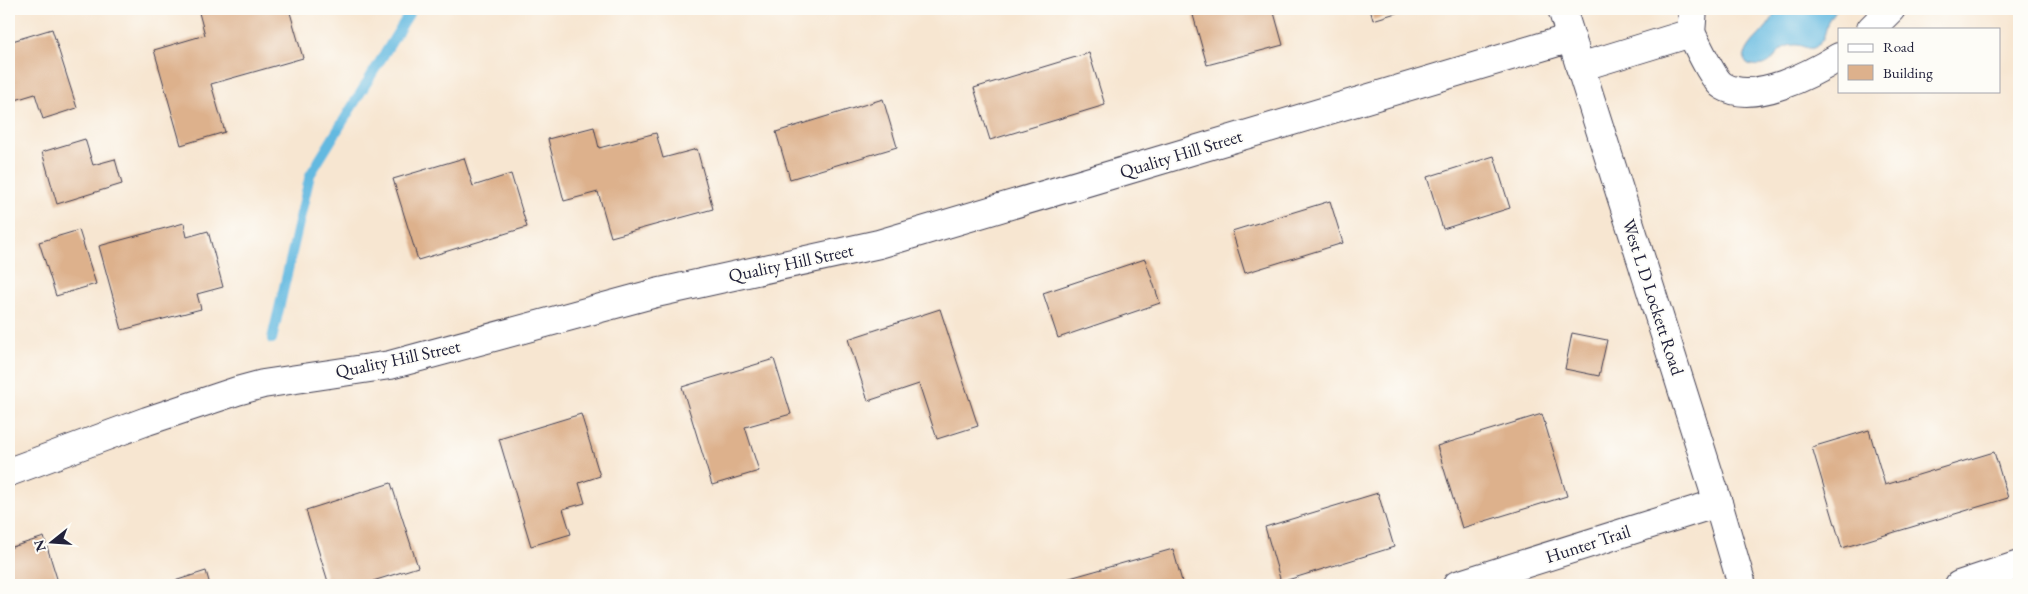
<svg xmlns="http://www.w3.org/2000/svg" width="2028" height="594" font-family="'EB Garamond',serif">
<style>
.water{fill:#63b9e0;stroke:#426e8e}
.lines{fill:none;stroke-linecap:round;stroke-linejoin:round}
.stream{stroke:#63b9e0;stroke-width:10}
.building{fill:#ddb18c}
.minor-casing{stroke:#423f52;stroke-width:30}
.major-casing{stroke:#423f52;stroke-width:30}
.minor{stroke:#fff;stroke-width:28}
.major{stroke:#fff;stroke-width:28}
.labels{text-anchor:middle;stroke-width:4;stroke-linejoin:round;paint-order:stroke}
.street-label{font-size:18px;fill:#22223b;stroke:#fdfcf7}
</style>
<rect width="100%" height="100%" fill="#fdfcf7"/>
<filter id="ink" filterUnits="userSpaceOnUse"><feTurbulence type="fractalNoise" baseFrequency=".02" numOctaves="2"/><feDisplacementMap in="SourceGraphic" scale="10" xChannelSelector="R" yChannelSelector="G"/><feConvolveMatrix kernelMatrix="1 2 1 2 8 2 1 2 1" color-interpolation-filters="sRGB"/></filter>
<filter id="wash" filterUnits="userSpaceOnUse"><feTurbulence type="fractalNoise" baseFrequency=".0096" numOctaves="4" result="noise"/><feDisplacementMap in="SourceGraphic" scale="20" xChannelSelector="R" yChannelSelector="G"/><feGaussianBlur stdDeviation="1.12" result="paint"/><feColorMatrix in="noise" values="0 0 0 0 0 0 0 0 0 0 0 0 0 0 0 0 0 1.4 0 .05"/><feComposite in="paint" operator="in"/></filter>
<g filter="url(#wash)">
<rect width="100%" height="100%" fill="#f7e6d1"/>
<path class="water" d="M1776 9H1838C1822 21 1830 33 1818 45 1810 53 1803 44 1794 45 1771 46 1778 72 1748 64L1744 60C1746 40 1770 32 1776 9Z"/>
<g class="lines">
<polyline class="stream" points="272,339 310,175 412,9"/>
</g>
<g id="blocks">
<g class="building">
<polygon points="198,9 289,9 303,58 211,84 225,132 181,145 154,50 205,35"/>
<polygon points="1214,9 1273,9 1283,45 1207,65 1193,15"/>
<polygon points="1370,9 1409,9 1373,20"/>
<polygon points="52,29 77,108 43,119 35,94 9,102 9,42"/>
<polygon points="1089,53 1105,105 990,140 974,88"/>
<polygon points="883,99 897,147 790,179 776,132"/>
<polygon points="594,127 599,148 656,133 663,158 697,149 713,209 611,237 598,192 564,201 548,139"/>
<polygon points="85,139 93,165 115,159 122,184 57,204 42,152"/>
<polygon points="1494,156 1510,208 1443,229 1427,177"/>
<polygon points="464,158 473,186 511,174 527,227 418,260 393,179"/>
<polygon points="1330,201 1343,243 1245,273 1232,231"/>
<polygon points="184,223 187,237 208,231 223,287 197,294 201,309 122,330 99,246"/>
<polygon points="79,230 96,284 56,296 39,242"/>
<polygon points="1145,259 1160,303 1058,338 1043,293"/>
<polygon points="940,309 978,426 937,439 919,384 868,401 848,339"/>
<polygon points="1572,333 1607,340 1599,376 1565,369"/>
<polygon points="774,359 791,414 745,427 759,471 712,485 682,387"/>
<polygon points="581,414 600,476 579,483 585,503 563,509 571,534 531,546 499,439"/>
<polygon points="1542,414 1567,496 1462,528 1437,446"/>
<polygon points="1869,430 1885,485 1994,452 2008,498 1842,548 1812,447"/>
<polygon points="391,483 418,567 373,581 374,585 329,585 306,510"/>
<polygon points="1378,493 1394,547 1281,582 1265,527"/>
<polygon points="44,537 59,585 9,585 9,548"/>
<polygon points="1173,549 1183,585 1045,585"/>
<polygon points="206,571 210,585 162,585"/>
</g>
</g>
</g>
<g filter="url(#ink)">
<use href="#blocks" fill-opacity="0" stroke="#423f52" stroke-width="1"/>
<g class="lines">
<g class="minor-casing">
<g id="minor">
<polyline points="1871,29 1891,9"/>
<path d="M1691 33C1697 44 1713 80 1723 86 1754 105 1813 73 1839 57"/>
<polyline points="1580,67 1691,33 1693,9"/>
<polyline points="9,472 147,421 237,391 263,384 390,365 656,293 879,244 1571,38"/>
<polyline points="1457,585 1718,503"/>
<polyline points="1959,585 2019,565"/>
</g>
</g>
<g class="major-casing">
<polyline id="major" points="1562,9 1718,503 1742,585"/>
</g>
<use href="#minor" class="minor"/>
<use href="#major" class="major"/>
</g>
</g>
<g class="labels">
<g class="street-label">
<text transform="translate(1181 154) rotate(-17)" y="6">Quality Hill Street</text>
<text transform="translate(791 263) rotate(-12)" y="6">Quality Hill Street</text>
<text transform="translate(1653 297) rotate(72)" y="6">West L D Lockett Road</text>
<text transform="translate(398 359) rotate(-12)" y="6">Quality Hill Street</text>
<text transform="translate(1588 544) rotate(-18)" y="6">Hunter Trail</text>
</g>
</g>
<rect width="2028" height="594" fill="none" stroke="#fdfcf7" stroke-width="30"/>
<rect x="1838" y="28" width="162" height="65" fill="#fdfcf7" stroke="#a5a5ac"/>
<rect x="1848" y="44" width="25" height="8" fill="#ffffff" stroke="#a5a5ac"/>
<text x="1883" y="52" font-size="15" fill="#22223b">Road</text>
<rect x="1848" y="65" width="25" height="15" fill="#ddb18c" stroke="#a5a5ac"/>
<text x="1883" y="78" font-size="15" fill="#22223b">Building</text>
<g transform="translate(52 542) rotate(253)" stroke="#fdfcf7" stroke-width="4" paint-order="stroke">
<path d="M0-4L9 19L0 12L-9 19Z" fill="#22223b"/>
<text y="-8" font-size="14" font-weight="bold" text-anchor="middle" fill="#22223b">N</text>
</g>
</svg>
